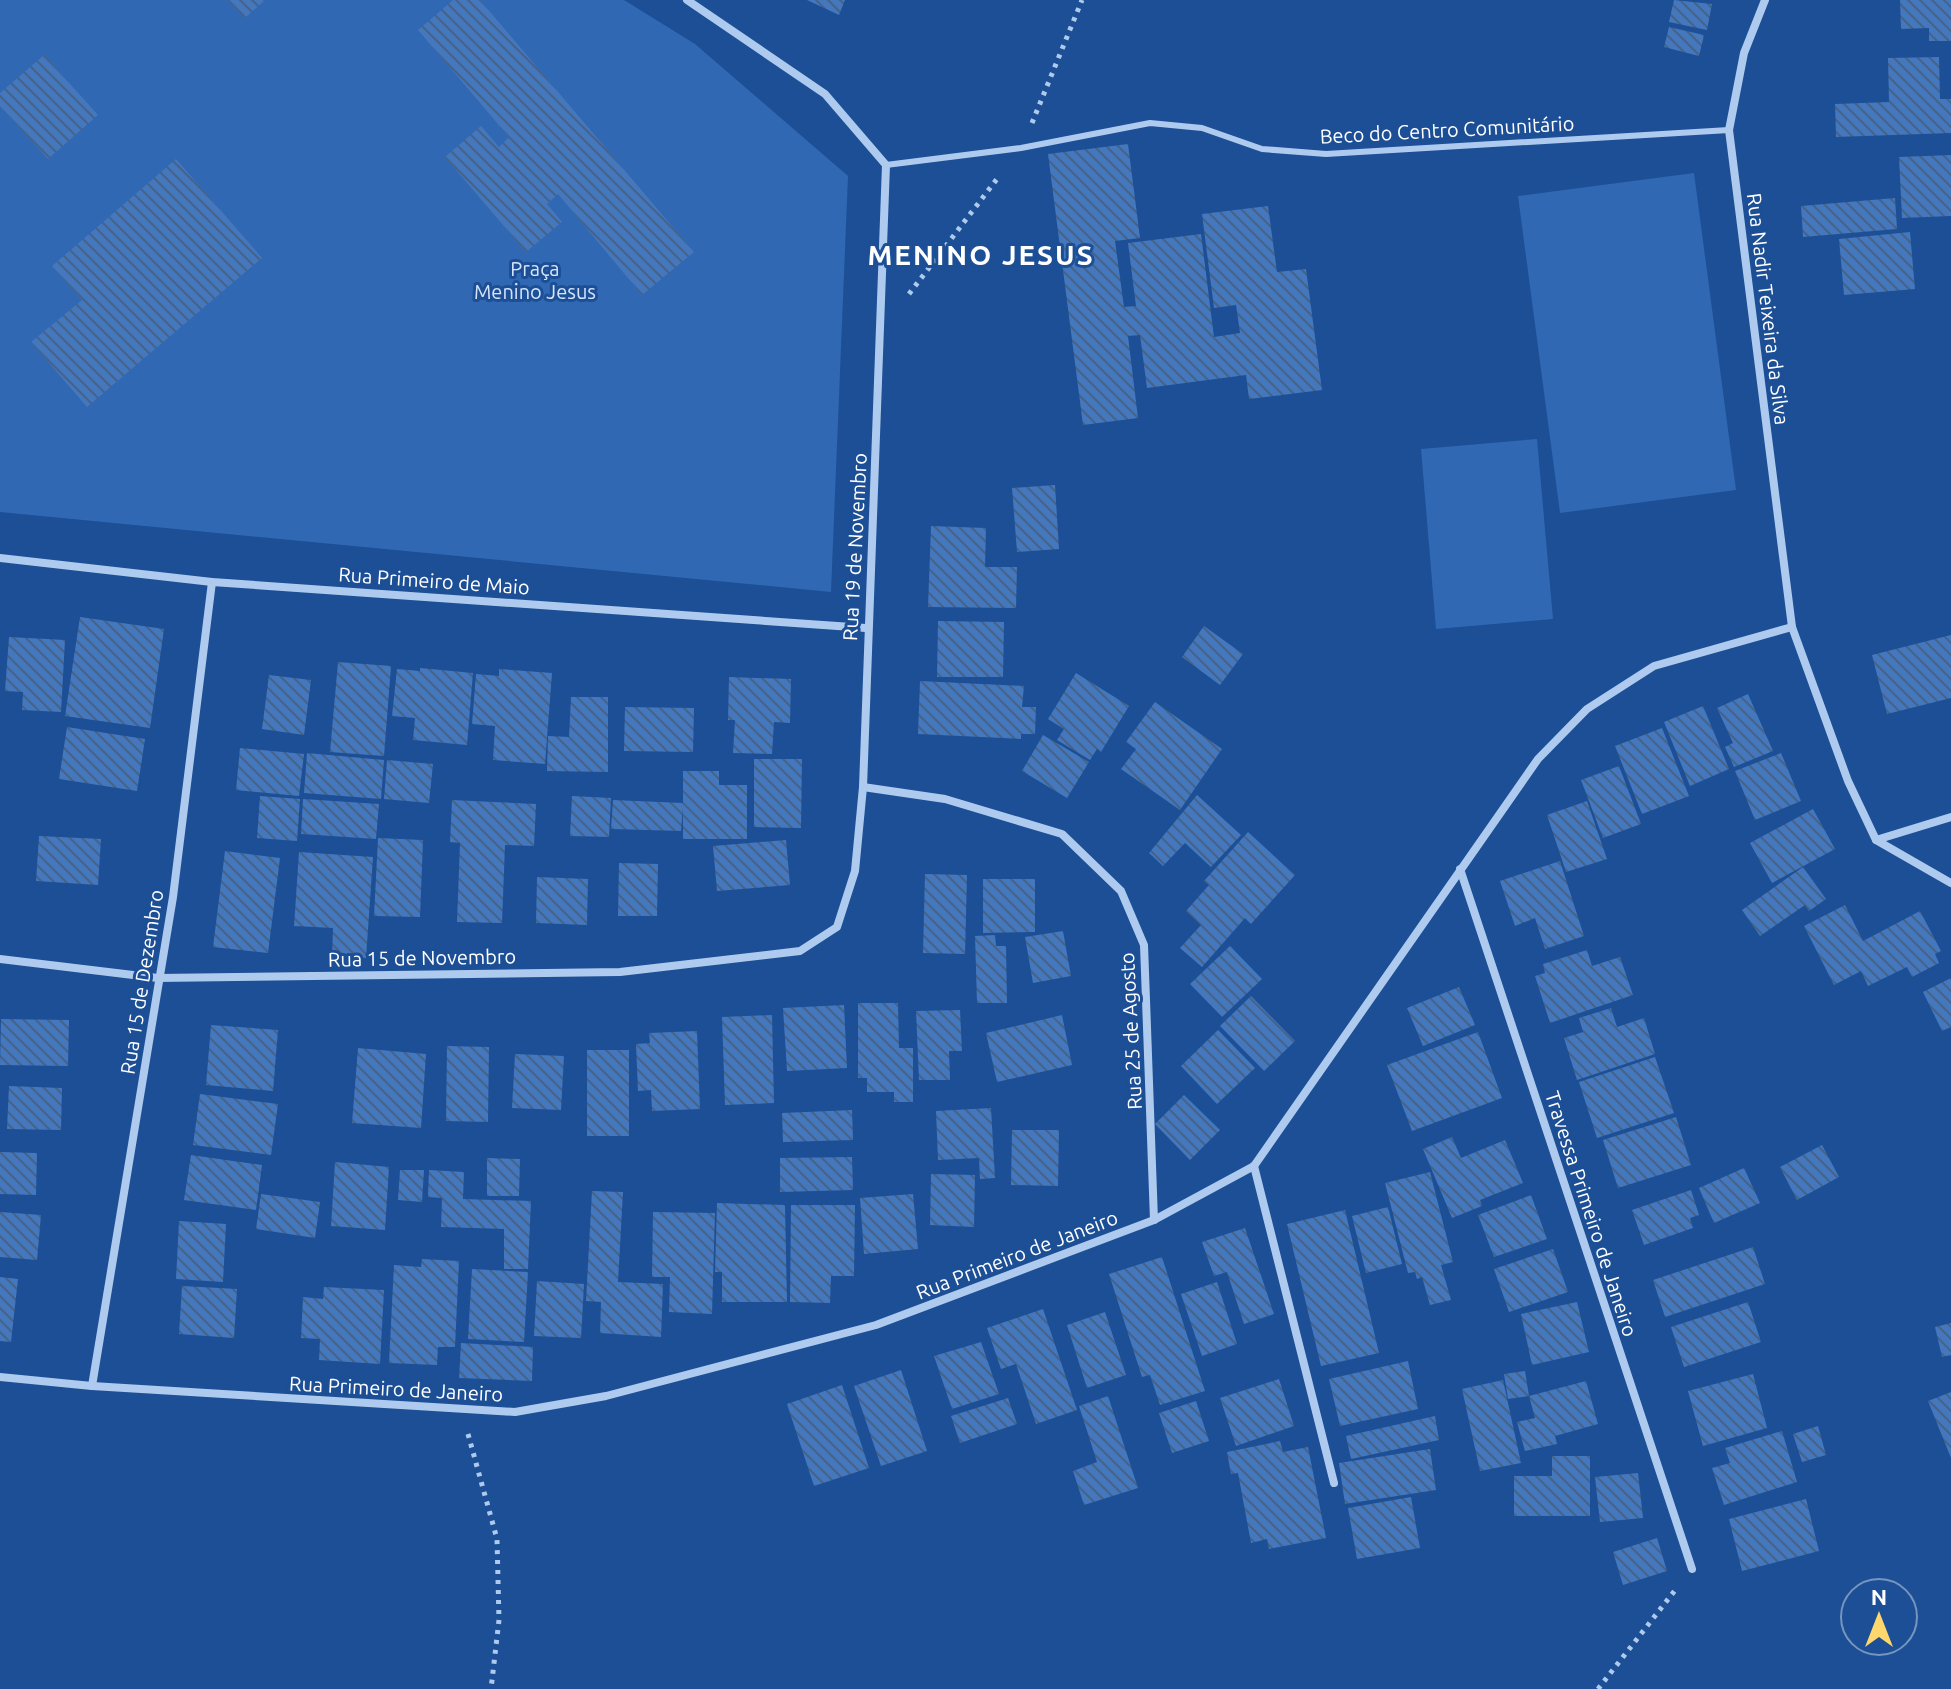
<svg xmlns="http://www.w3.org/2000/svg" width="1951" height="1689" font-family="Ubuntu,sans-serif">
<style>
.park{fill:#3068b3}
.building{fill:url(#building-back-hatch)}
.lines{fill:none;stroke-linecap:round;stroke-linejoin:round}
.path{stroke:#aecbef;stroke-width:5;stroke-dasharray:4 6;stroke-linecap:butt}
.service{stroke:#aecbef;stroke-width:6}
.minor{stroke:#aecbef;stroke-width:8}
.labels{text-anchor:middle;stroke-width:6;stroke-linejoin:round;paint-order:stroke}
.street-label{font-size:20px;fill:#fff;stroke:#1c4f95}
.park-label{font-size:20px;fill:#d5e5fb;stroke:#1c4f95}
.district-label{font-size:28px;font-weight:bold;letter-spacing:2px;fill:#fff;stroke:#1c4f95}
</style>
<defs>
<pattern id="building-back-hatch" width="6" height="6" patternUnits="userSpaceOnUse" patternTransform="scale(2)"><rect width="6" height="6" fill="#4477bc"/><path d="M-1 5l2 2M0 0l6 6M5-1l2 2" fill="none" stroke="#486284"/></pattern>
</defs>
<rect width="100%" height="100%" fill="#1c4f95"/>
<g class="park">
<polygon points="0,0 624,0 695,44 848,176 831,592 0,512"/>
<polygon points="1694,173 1736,490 1560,513 1518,196"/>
<polygon points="1537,439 1553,619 1436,629 1421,449"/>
</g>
<g class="building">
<polygon points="228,0 265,0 245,18"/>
<polygon points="453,0 480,0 694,252 642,295 558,194 547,204 562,222 526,252 445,157 481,126 499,147 509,137 418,30"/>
<polygon points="807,0 845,0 839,15"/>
<polygon points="1674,0 1712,4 1707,30 1669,22"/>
<polygon points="1900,0 1951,0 1951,41 1929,41 1929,28 1901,29"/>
<polygon points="1669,27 1704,35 1699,56 1664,47"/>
<polygon points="44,55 98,115 48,159 0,106 0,93"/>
<polygon points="1939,57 1940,99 1951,99 1951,133 1836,137 1835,104 1889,102 1888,58"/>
<polygon points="1128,144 1140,238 1115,241 1124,307 1136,306 1128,243 1201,234 1214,337 1240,333 1236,305 1214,308 1202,214 1268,206 1277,272 1306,269 1322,390 1249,399 1246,375 1147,388 1140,335 1128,336 1138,418 1083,425 1048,154"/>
<polygon points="1951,155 1951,216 1902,218 1899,157"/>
<polygon points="176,159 262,258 87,407 31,342 82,300 52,266"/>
<polygon points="1895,198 1897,229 1803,237 1801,206"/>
<polygon points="1910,232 1915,289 1844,295 1839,239"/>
<polygon points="1055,485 1059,549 1017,552 1012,488"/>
<polygon points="931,526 986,528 985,567 1017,567 1016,608 928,607"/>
<polygon points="80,617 164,629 150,728 65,716"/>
<polygon points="938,621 1004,622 1003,677 937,677"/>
<polygon points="1204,626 1243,654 1220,685 1182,657"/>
<polygon points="1951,635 1951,698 1887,714 1872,655"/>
<polygon points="9,637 65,640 61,712 22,710 23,692 5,691"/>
<polygon points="338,662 391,666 384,756 330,752"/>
<polygon points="420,668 473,673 467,745 413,740 415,718 392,716 397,669 420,671"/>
<polygon points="499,669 552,673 545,764 493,760 495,726 472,724 476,674 499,676"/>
<polygon points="1076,673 1129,706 1101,752 1097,749 1090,760 1057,740 1064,729 1048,719"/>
<polygon points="269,675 311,680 304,735 262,729"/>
<polygon points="729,677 791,679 790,723 774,722 772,754 733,753 735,720 728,720"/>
<polygon points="920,681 1024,686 1022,707 1036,707 1035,734 1021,734 1021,739 918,734"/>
<polygon points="1748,694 1773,751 1734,767 1725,747 1733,743 1717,708"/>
<polygon points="571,697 608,697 608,772 547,771 548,736 569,737"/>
<polygon points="1155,702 1222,749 1180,810 1121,769 1136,749 1126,742"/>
<polygon points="1703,706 1729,769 1690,786 1664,722"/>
<polygon points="625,707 694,708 693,752 624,751"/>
<polygon points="67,727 145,739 137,791 59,779"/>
<polygon points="1662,728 1689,796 1642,814 1615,746"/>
<polygon points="1043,735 1089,762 1067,798 1022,771"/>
<polygon points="240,748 304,754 299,796 236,790"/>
<polygon points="307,753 384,760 381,799 304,793"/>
<polygon points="1781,753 1801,801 1755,820 1735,771"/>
<polygon points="754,759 802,759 801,828 754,827"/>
<polygon points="387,760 433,764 429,803 384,799"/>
<polygon points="1619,766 1641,824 1603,838 1581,780"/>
<polygon points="683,771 719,771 719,785 747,785 747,839 683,839 683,808 681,831 611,829 613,800 683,803"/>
<polygon points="1197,795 1241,835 1211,867 1185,843 1163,866 1149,853"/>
<polygon points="260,796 300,799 297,841 257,838"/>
<polygon points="572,796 611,798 609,837 570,836"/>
<polygon points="303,799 379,804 376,839 301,834"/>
<polygon points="452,800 536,804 534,846 505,845 502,923 457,922 460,843 450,842"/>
<polygon points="1587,801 1607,859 1566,872 1547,815"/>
<polygon points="1813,809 1835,849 1772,883 1750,843"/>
<polygon points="1248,832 1295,875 1251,924 1245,918 1202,967 1180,948 1201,925 1186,911 1209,885 1204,881"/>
<polygon points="39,836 101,839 98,885 36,881"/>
<polygon points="378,838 423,840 420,917 374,916"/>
<polygon points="786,840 790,885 717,891 713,846"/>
<polygon points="225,851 280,858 268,953 213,947"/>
<polygon points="299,852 373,857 366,958 332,956 333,928 294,926"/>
<polygon points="1560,861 1584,936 1545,949 1535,918 1515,926 1500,881"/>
<polygon points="619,863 658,864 657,916 618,916"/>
<polygon points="1803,867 1826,899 1809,911 1805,905 1760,936 1742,910"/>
<polygon points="925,874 967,875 965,954 923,953"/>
<polygon points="537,877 588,879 587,925 536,923"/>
<polygon points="983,879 1035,879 1035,932 983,933"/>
<polygon points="1845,905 1863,941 1920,911 1941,951 1935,954 1939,963 1912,977 1907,967 1868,986 1861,971 1834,985 1804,926"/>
<polygon points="1063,931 1071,976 1033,983 1025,937"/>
<polygon points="995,935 996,946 1006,946 1007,1003 977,1003 975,936"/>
<polygon points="1230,946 1262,979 1222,1017 1190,984"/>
<polygon points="1587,950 1592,966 1620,957 1633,995 1550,1023 1535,976 1545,973 1543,964"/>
<polygon points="1951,978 1951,1027 1942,1031 1923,992"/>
<polygon points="1459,987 1475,1025 1423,1046 1407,1008"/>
<polygon points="1251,996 1295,1041 1264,1071 1220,1026"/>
<polygon points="858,1003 898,1003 899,1048 913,1048 913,1102 894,1102 894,1092 867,1092 867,1078 858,1078"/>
<polygon points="844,1005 847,1068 787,1071 783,1008"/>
<polygon points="1611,1008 1617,1027 1644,1018 1655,1054 1577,1080 1564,1038 1583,1032 1579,1018"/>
<polygon points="960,1010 962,1051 949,1051 950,1080 919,1080 916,1011"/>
<polygon points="772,1015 774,1103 725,1105 722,1017"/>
<polygon points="1062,1015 1072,1065 997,1082 986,1033"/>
<polygon points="1,1019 69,1020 68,1066 0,1065"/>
<polygon points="211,1025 278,1030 273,1091 206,1085"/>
<polygon points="1218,1030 1255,1068 1217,1104 1181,1066"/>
<polygon points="697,1031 700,1109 652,1111 651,1090 638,1091 636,1044 650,1043 649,1033"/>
<polygon points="1478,1032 1502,1098 1412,1131 1387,1065"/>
<polygon points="447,1046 489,1047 488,1122 446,1121"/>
<polygon points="358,1048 426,1054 421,1128 352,1123"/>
<rect x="587" y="1050" width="42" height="86"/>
<polygon points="515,1054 564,1056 561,1110 512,1108"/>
<polygon points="1655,1057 1674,1113 1597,1138 1579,1082"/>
<polygon points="9,1086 62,1088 61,1130 7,1129"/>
<polygon points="200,1094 278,1104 271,1155 193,1145"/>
<polygon points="1184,1095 1220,1130 1190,1160 1155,1124"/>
<polygon points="991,1108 995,1178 980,1179 979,1158 938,1160 936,1111"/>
<polygon points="852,1110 853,1140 783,1142 782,1113"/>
<polygon points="1676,1117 1691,1165 1618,1188 1603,1140"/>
<polygon points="1012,1130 1059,1130 1058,1186 1011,1185"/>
<polygon points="1452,1137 1461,1158 1505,1140 1523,1183 1480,1200 1482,1206 1452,1218 1423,1149"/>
<polygon points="1822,1145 1839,1177 1797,1200 1780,1167"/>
<polygon points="0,1152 37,1153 36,1195 0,1194"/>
<polygon points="191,1155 262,1165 256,1210 184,1200"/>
<polygon points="852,1157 853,1190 780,1192 780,1158"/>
<polygon points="487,1158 520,1159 519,1196 487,1196"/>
<polygon points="335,1162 389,1167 385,1230 331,1226"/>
<polygon points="1744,1168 1760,1203 1714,1223 1699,1188"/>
<polygon points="400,1170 424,1170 422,1202 398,1200"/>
<polygon points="429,1170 464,1172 463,1199 531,1201 528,1269 504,1269 504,1229 441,1227 442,1198 428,1197"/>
<polygon points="1430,1172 1453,1262 1441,1265 1451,1300 1430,1305 1422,1277 1417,1279 1415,1272 1408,1273 1385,1183"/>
<polygon points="931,1174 975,1175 974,1227 930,1225"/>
<polygon points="1691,1190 1699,1215 1690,1218 1693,1228 1644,1245 1632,1210"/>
<polygon points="592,1191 623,1192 618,1282 663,1284 661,1337 600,1333 601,1302 586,1301"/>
<polygon points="261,1194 320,1202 315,1238 256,1229"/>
<polygon points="913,1194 918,1249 864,1254 860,1198"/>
<polygon points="1531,1195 1547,1239 1494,1257 1478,1215"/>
<polygon points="717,1203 785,1205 787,1302 722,1302 722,1272 715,1272"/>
<polygon points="791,1205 855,1205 854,1276 831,1276 830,1303 790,1302"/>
<polygon points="1388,1207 1402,1264 1366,1273 1352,1216"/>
<polygon points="1345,1210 1379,1353 1321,1366 1287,1224"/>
<polygon points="0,1212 41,1215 37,1260 0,1257"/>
<polygon points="653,1212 715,1213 712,1314 669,1312 670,1277 652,1277"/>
<polygon points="179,1221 226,1224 223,1282 176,1279"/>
<polygon points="1245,1228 1274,1314 1244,1324 1227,1272 1214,1276 1202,1242"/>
<polygon points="1753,1247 1765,1284 1665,1317 1653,1280"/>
<polygon points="1553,1249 1568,1292 1509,1312 1494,1269"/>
<polygon points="1162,1257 1205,1391 1160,1405 1150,1375 1142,1377 1109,1274"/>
<polygon points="422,1259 459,1261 455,1347 438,1347 437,1365 389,1363 394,1265 421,1267"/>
<polygon points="472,1269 528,1272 524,1342 468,1339"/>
<polygon points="0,1277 18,1279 11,1342 0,1341"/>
<polygon points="537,1281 584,1284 581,1338 534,1336"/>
<polygon points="1217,1282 1237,1344 1202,1356 1181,1294"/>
<polygon points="182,1286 237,1289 234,1338 179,1334"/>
<polygon points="324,1287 384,1290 380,1364 319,1360 320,1339 301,1338 303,1297 323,1299"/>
<polygon points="1577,1302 1589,1352 1532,1365 1521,1314"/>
<polygon points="1748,1302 1761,1342 1684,1367 1671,1327"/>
<polygon points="1043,1309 1077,1410 1036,1424 1016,1364 1001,1369 987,1328"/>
<polygon points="1105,1312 1126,1375 1087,1388 1067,1325"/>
<polygon points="1951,1323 1951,1355 1942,1357 1935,1327"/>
<polygon points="981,1342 999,1394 952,1409 934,1356"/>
<polygon points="461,1343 533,1347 532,1381 459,1378"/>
<polygon points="1408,1361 1418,1409 1340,1426 1329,1379"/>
<polygon points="901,1370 927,1451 881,1466 854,1386"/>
<polygon points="1525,1371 1529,1396 1508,1399 1504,1374"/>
<polygon points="1753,1374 1767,1428 1703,1446 1688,1391"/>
<polygon points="1279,1379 1294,1426 1236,1446 1220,1398"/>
<polygon points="1503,1380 1521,1463 1480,1471 1462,1389"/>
<polygon points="1586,1381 1598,1424 1555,1436 1557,1444 1525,1451 1517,1422 1535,1418 1529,1396"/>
<polygon points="842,1385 869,1468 814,1486 787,1404"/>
<polygon points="1951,1392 1951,1458 1928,1401"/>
<polygon points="1108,1396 1138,1488 1084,1505 1073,1471 1097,1462 1079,1406"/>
<polygon points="1008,1398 1017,1424 960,1443 951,1416"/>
<polygon points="1196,1401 1209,1441 1172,1453 1159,1413"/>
<polygon points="1435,1416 1439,1440 1351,1459 1346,1436"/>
<polygon points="1818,1426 1826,1455 1802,1462 1793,1434"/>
<polygon points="1782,1431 1797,1482 1724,1505 1712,1468 1730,1463 1725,1448"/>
<polygon points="1280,1441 1283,1452 1308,1447 1326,1538 1269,1549 1267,1539 1251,1543 1238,1473 1231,1474 1227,1452"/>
<polygon points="1430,1449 1436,1490 1345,1504 1339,1463"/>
<polygon points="1552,1456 1590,1456 1590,1516 1514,1516 1514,1476 1552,1476"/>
<polygon points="1638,1473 1643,1518 1600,1522 1595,1477"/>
<polygon points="1411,1497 1420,1548 1357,1559 1348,1508"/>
<polygon points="1806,1499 1819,1551 1742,1571 1729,1519"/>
<polygon points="1657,1538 1667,1571 1623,1585 1613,1552"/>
</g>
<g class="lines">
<g class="path">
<polyline points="1032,123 1082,0"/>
<polyline points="909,294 1000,175"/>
<polyline points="468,1434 497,1539 499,1620 491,1689"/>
<polyline points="1598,1689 1676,1589"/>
</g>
<polyline class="service" points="886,165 1021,148 1150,123 1202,128 1262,149 1326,154 1729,130"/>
<g class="minor">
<polyline points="1765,0 1744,53 1729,130 1792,627 1848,781 1876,840 1951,883"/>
<polyline points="0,558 212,582 866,628"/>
<polyline points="863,787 945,799 1062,834 1121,891 1144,945 1154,1220"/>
<polyline points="1876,840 1951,817"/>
<polyline points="1460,869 1692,1569"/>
<polyline points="0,959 158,978 620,972 800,951 837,927 855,871 863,787 886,165 825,94 687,0"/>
<polyline points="1254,1166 1334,1483"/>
<polyline points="0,1377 92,1386 515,1412 606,1396 876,1325 1154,1220 1254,1166 1538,759 1587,709 1654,666 1792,627"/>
<polyline points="92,1386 173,897 212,582"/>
</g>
</g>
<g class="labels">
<g class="street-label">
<text transform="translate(1447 130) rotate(-3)" y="7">Beco do Centro Comunitário</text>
<text transform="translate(1768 309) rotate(83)" y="7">Rua Nadir Teixeira da Silva</text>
<text transform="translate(855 547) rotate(-87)" y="7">Rua 19 de Novembro</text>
<text transform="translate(434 581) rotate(4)" y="7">Rua Primeiro de Maio</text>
<text transform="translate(422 958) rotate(-1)" y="7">Rua 15 de Novembro</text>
<text transform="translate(142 982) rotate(-81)" y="7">Rua 15 de Dezembro</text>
<text transform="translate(1131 1031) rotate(-93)" y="7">Rua 25 de Agosto</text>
<text transform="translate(1591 1214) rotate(72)" y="7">Travessa Primeiro de Janeiro</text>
<text transform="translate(1017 1255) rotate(-21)" y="7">Rua Primeiro de Janeiro</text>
<text transform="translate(396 1389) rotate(3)" y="7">Rua Primeiro de Janeiro</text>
</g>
<g class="park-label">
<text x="535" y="276">Praça<tspan x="535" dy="23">Menino Jesus</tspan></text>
</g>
<g class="district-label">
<text x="981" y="265">MENINO JESUS</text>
</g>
</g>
<g transform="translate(1879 1617)"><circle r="38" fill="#1c4f95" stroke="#7795bf" stroke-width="2"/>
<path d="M0-6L14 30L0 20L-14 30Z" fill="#ffd76c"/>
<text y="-12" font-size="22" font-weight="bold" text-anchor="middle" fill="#ffffff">N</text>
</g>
</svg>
